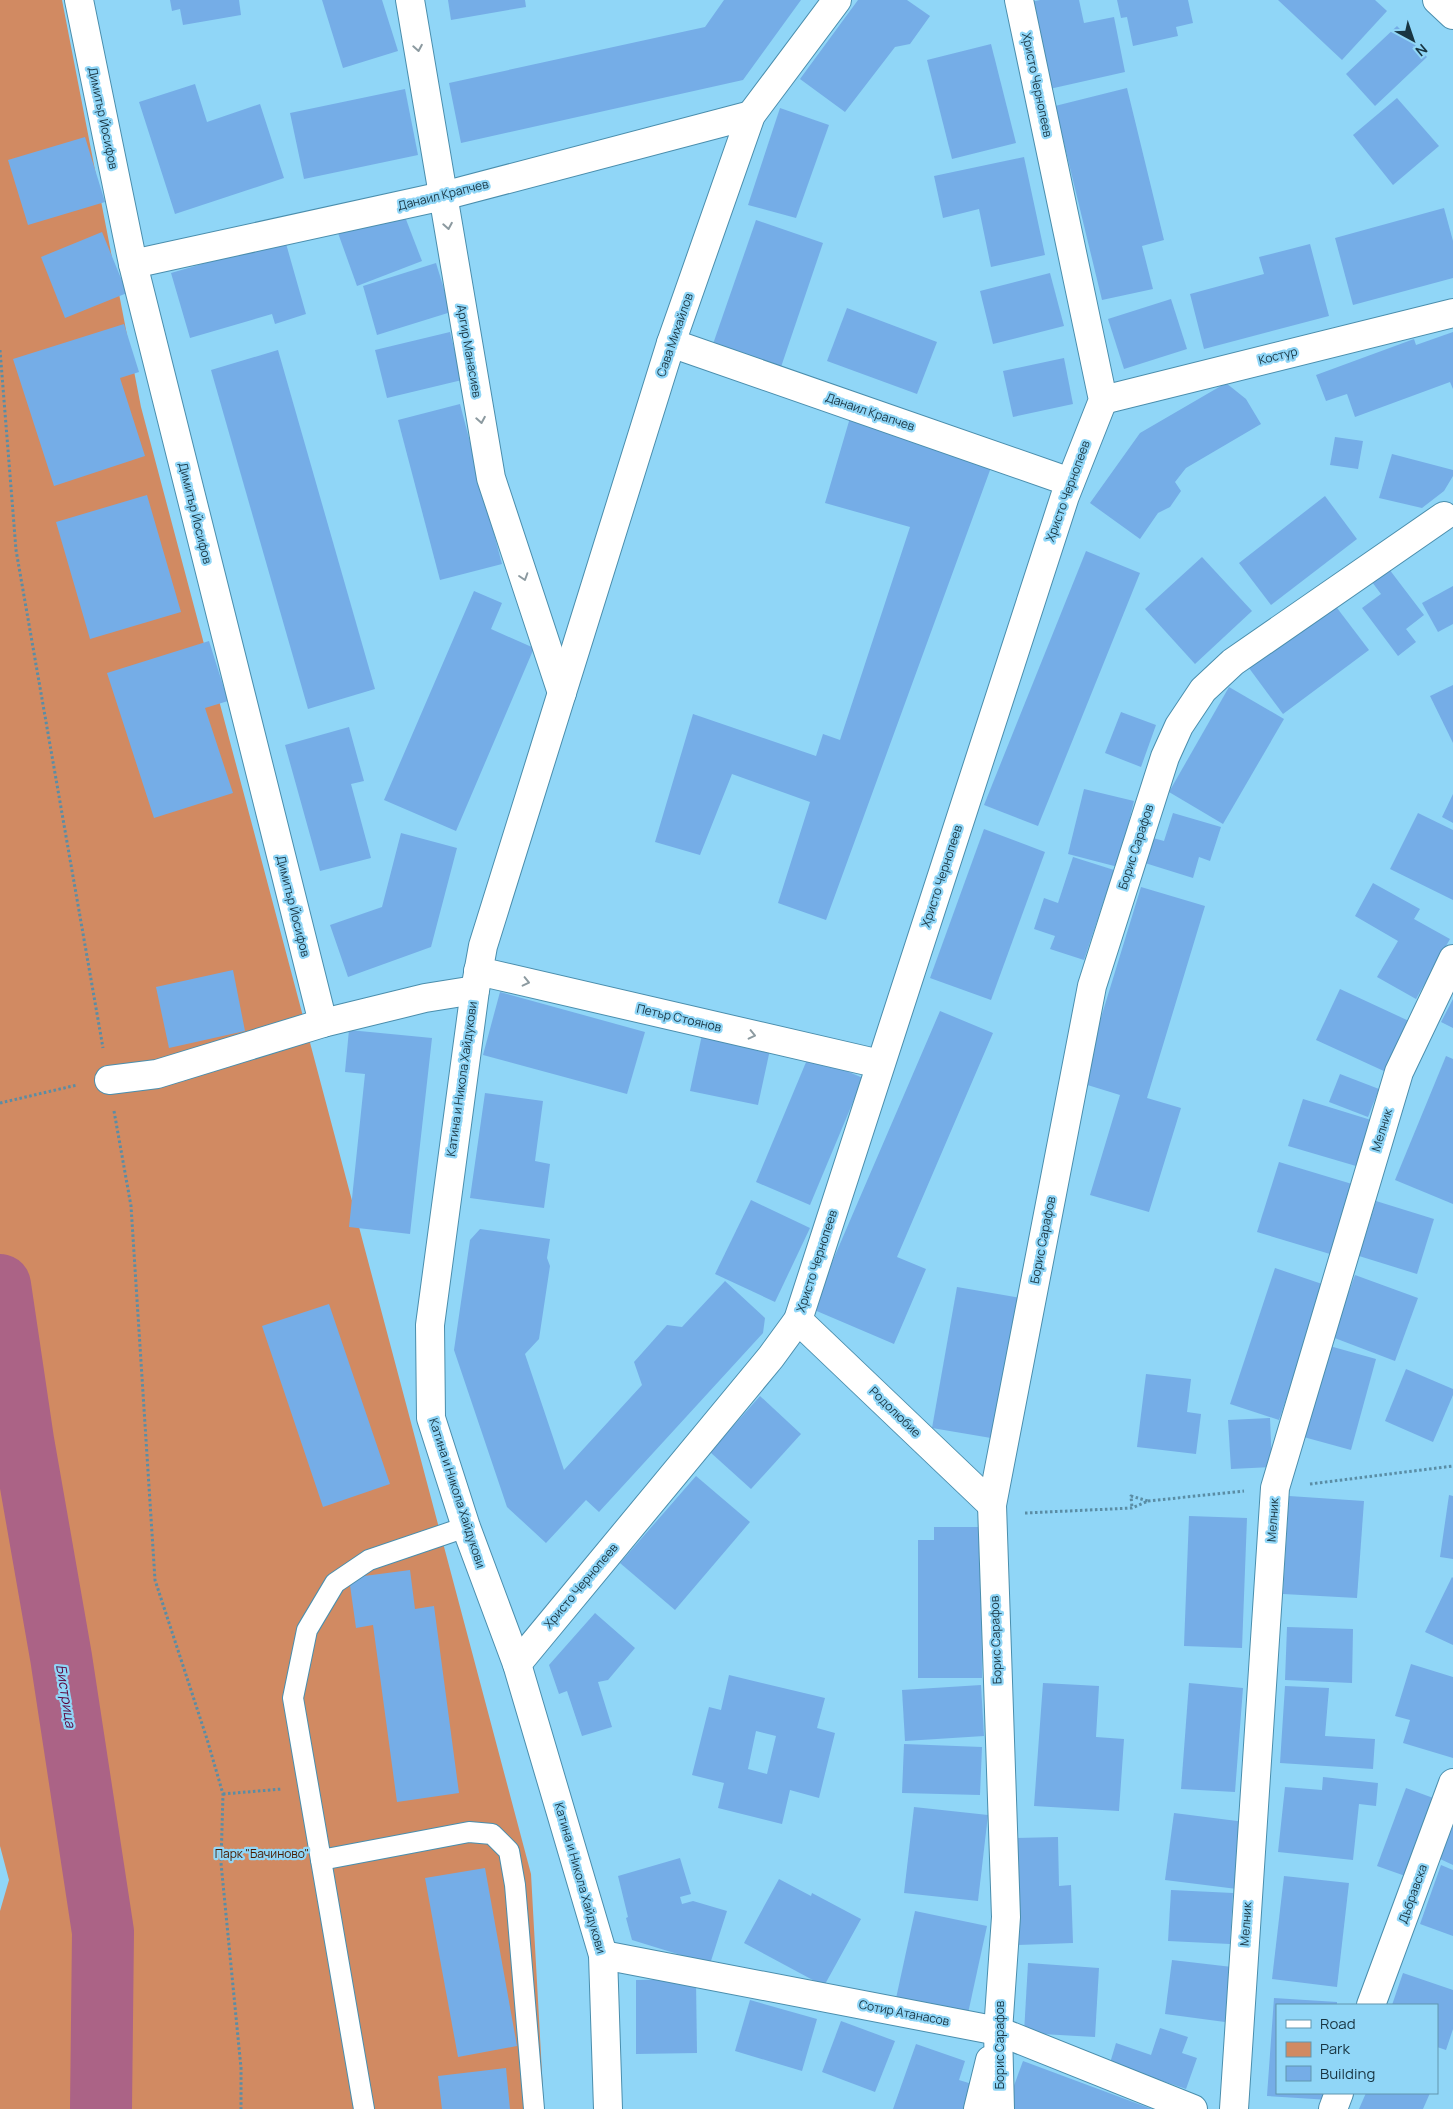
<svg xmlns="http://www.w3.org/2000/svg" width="1453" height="2109" font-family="Manrope,sans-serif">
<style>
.green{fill:#d18a62}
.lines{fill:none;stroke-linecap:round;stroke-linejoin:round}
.river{stroke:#ab6386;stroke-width:62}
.building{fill:#75ade7;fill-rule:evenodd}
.service-casing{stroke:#4a8ead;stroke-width:22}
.minor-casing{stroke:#4a8ead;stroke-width:30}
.path{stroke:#5a8da5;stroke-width:3;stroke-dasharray:2.5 2.5;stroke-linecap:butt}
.service{stroke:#fff;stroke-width:20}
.minor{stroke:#fff;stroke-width:28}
.oneway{stroke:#8c9aa0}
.labels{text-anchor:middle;stroke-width:4.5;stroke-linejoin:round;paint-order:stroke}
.street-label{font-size:12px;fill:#183542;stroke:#90d6f7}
.park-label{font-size:12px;fill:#481b00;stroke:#90d6f7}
.water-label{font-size:14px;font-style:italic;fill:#5c0039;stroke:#90d6f7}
</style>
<rect width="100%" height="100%" fill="#90d6f7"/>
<polygon class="green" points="0,0 62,0 141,407 531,1874 544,2109 0,2109 0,1911 9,1880 0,1846"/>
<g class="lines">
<polyline class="river" points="0,1285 23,1440 61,1657 103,1932 101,2109"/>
</g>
<g class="building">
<polygon points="170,0 239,0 241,15 183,25 180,9 172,11"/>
<polygon points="322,0 382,0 398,51 343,68"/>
<polygon points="448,0 525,0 526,7 451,20"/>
<polygon points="724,0 801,0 743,80 461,143 449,83 705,27"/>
<polygon points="858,0 907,0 930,16 910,44 895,47 845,112 800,79"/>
<polygon points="1040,0 1079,0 1084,23 1114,17 1125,72 1045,90 1026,3"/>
<polygon points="1117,0 1188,0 1193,23 1176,27 1178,36 1133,46 1127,17 1121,18"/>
<polygon points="1278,0 1375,0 1387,11 1342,60"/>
<polygon points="1397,26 1427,57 1375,106 1346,74"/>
<polygon points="991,44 1016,143 952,159 927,60"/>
<polygon points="195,84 207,122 260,104 284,178 175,214 139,102"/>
<polygon points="1127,88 1164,240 1142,246 1153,289 1102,300 1055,106"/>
<polygon points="405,89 418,155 304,179 290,113"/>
<polygon points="1397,98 1439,146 1393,185 1353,135"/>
<polygon points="780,108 829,125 796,218 748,205"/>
<polygon points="85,137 105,202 28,225 8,160"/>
<polygon points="1024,157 1045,255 991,267 979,209 943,218 934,176"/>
<polygon points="1444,208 1453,241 1453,278 1353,305 1335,238"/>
<polygon points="402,209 422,261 357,286 338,233"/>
<polygon points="756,220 823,243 781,367 713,344"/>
<polygon points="102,232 127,293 65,318 41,257"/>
<polygon points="285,240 306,314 275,324 272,314 190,338 171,273"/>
<polygon points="1310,244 1329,316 1204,349 1190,294 1264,274 1259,257"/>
<polygon points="436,263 451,312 377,335 363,286"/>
<polygon points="1050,273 1064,326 993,344 980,291"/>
<polygon points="1171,299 1187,349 1124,369 1108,319"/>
<polygon points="847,308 937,342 917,394 827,361"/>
<polygon points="124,324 139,372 120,378 145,456 54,486 13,359"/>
<polygon points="450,332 462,380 387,398 375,350"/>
<polygon points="1453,332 1453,389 1450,382 1355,417 1347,394 1326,401 1316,375 1414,339 1416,345"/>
<polygon points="278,350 375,689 308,709 211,370"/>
<polygon points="1064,358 1073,404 1013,417 1003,371"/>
<polygon points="1226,383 1246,399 1261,424 1186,468 1175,482 1181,491 1170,507 1158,513 1140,539 1090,503 1140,433"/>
<polygon points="460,404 502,564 440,580 398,420"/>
<polygon points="852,411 993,462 826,920 778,903 810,802 732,774 700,855 655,842 693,714 816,756 823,734 840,740 910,527 825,503"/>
<polygon points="1335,437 1363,441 1358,469 1330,465"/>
<polygon points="1392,454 1453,470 1453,476 1444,491 1422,508 1379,498"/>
<polygon points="147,495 181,612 90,639 56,522"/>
<polygon points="1325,496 1357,539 1271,605 1239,563"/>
<polygon points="1086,551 1140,573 1038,826 984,805"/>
<polygon points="1202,557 1252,611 1195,664 1145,609"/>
<polygon points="1389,569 1424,615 1406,629 1416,642 1398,656 1362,608 1381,594 1372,582"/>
<polygon points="1453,586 1453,624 1438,632 1422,603"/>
<polygon points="474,591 502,603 491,629 534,648 456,831 384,800"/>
<polygon points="1331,600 1369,650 1283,714 1246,664"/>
<polygon points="209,641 228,701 205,708 233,793 154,818 107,673"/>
<polygon points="1453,685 1453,743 1430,696"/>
<polygon points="1229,687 1284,719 1223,824 1169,792"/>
<polygon points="1121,712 1156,725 1141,767 1105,753"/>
<polygon points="349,727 364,781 351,784 371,858 320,871 285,745"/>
<polygon points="1084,789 1134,801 1118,867 1068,854"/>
<polygon points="1453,794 1453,823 1442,817"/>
<polygon points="1173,813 1221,827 1210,861 1199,857 1193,878 1145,863 1153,838 1164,841"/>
<polygon points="1418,813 1453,830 1453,900 1390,869"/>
<polygon points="984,829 1045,852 991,1000 930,978"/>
<polygon points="401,833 457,848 431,947 348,977 330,925 382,907"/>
<polygon points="1073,857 1114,870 1084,960 1050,949 1055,936 1034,929 1044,898 1058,903"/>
<polygon points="1373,883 1420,909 1414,919 1450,939 1416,999 1377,977 1398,941 1355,916"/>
<polygon points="1141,887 1205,906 1147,1098 1181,1108 1149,1212 1090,1195 1120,1095 1081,1083"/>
<polygon points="233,970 245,1031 169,1048 156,987"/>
<polygon points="1340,989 1409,1021 1386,1072 1316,1040"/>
<polygon points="500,992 645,1032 627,1094 483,1055"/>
<polygon points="1453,999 1453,1028 1441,1022"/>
<polygon points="940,1011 993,1033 897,1257 926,1269 894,1344 812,1309"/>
<polygon points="349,1030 432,1038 410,1234 349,1227 365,1074 345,1072"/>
<polygon points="703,1030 771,1045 758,1105 690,1091"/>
<polygon points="809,1055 863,1078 810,1205 756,1182"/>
<polygon points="1446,1056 1453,1059 1453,1204 1395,1180"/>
<polygon points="1340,1074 1379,1089 1368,1117 1329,1102"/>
<polygon points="485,1093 543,1101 535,1161 550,1164 544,1208 470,1198"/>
<polygon points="1303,1099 1371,1120 1356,1166 1288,1146"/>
<polygon points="1279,1162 1352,1184 1330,1254 1257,1232"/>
<polygon points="751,1200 810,1228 775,1302 715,1274"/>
<polygon points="1376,1201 1434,1219 1417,1274 1359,1256"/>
<polygon points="480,1229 550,1239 547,1258 550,1266 539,1339 525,1354 564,1470 642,1385 634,1362 667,1325 682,1327 725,1281 765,1318 763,1333 599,1512 586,1500 546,1543 507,1507 454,1350 470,1240"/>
<polygon points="1275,1268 1325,1285 1279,1420 1230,1404"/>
<polygon points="1355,1275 1418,1298 1395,1361 1332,1337"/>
<polygon points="957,1287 1021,1298 997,1439 932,1428"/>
<polygon points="329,1304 390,1484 323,1507 262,1326"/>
<polygon points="1326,1345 1376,1359 1351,1450 1300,1436"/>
<polygon points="1406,1369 1453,1389 1453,1395 1433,1442 1385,1421"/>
<polygon points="1146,1374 1191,1379 1187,1412 1201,1414 1196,1454 1137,1447"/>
<polygon points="760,1396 801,1434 751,1489 710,1452"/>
<polygon points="1270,1418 1272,1467 1231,1469 1228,1420"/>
<polygon points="696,1476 750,1522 675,1610 620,1563"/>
<polygon points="1449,1495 1453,1496 1453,1559 1440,1557"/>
<polygon points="1289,1496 1364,1501 1357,1598 1283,1594"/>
<polygon points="1189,1516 1247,1518 1242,1648 1184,1646"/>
<polygon points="934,1527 981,1527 982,1678 918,1678 918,1540 934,1540"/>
<polygon points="410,1570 415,1609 434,1606 459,1793 397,1802 373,1625 356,1628 349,1578"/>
<polygon points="1452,1577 1453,1578 1453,1645 1425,1632"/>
<polygon points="595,1613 635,1648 608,1680 598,1682 612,1727 582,1736 567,1691 559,1694 549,1665"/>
<polygon points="1287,1627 1353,1629 1352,1683 1285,1680"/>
<polygon points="1411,1664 1453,1677 1453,1758 1403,1743 1410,1720 1395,1716"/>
<path d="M729 1675 825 1698 817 1728 835 1733 819 1798 790 1790 782 1824 718 1808 724 1783 692 1775 709 1707 721 1710ZM756 1731 776 1736 767 1774 748 1769Z"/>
<polygon points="1043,1683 1099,1686 1096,1737 1124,1739 1119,1811 1034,1806"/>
<polygon points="1189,1683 1243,1688 1235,1792 1181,1789"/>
<polygon points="981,1685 984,1736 905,1741 902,1690"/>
<polygon points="1285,1686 1329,1688 1325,1736 1375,1739 1373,1769 1280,1763"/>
<polygon points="904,1744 982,1747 980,1795 902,1793"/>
<polygon points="1323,1777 1378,1783 1376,1806 1359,1804 1353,1860 1278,1852 1285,1787 1322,1790"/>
<polygon points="1406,1788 1436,1799 1408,1877 1377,1866"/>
<polygon points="914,1807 988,1815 978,1901 904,1893"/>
<polygon points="1174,1813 1245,1822 1237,1889 1165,1880"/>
<polygon points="1453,1826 1453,1865 1438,1858"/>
<polygon points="1058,1837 1059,1886 1071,1885 1073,1943 1018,1945 1015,1838"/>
<polygon points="680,1858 691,1894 680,1897 682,1904 693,1901 727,1911 710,1964 632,1940 626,1918 628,1917 618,1876"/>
<polygon points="1441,1865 1453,1870 1453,1936 1420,1924"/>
<polygon points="485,1868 517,2046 458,2057 425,1878"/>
<polygon points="1284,1876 1349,1883 1337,1987 1272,1979"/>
<polygon points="779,1879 811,1896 812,1893 861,1919 824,1986 744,1943"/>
<polygon points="1171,1890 1233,1893 1230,1944 1168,1941"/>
<polygon points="915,1911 987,1926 967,2018 895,2003"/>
<polygon points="1172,1960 1232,1967 1225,2022 1165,2014"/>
<polygon points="1028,1963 1099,1968 1095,2037 1024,2033"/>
<polygon points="1403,1973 1453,1990 1453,2029 1446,2050 1437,2047 1437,2005 1392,2005"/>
<polygon points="696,1979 697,2053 636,2054 636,1980"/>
<polygon points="1274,1998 1337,2002 1337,2005 1277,2005 1277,2093 1331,2093 1330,2100 1267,2096"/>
<polygon points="750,2000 817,2019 802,2071 735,2051"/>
<polygon points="841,2021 895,2041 875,2092 822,2072"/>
<polygon points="1160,2028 1188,2037 1182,2053 1197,2058 1186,2089 1110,2063 1116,2043 1151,2055"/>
<polygon points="916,2044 965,2061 959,2080 972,2084 963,2109 893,2109"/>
<polygon points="1023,2061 1152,2109 1012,2109 1012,2091"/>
<polygon points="506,2068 510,2109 442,2109 438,2076"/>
<polygon points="1366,2093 1430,2093 1423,2109 1359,2109"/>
</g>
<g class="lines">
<g class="service-casing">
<g id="service">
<polyline points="321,1860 469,1832 492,1834 509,1851 515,1885 534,2109"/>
<polyline points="364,2109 293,1698 307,1630 335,1583 369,1560 466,1527"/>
</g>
</g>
<g class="minor-casing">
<g id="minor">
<polyline points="79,0 133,264 323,1023"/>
<polyline points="410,0 491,478 562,693"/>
<polyline points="1437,0 1453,15"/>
<polyline points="133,264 443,196 751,115"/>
<polyline points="671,343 1070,482"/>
<polyline points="1103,400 1453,313"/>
<polyline points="478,971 880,1064"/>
<polyline points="109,1080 157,1074 323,1023 425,998 475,990"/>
<polyline points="798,1320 992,1505"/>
<polyline points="517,1664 771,1357 798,1320 1065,496 1103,400 1019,0"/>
<polyline points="603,1955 998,2031 1193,2109"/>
<polyline points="1371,2005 1453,1783"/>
<polyline points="608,2109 603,1955 517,1664 466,1527 431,1418 430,1325 475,990 483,946 671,343 751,115 837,0"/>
<polyline points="978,2109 990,2060"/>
<polyline points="1000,2109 998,2031 1006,1917 992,1505 1092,986 1165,757 1179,726 1203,690 1233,662 1444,516"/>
<polyline points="1234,2109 1275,1488 1399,1072 1453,959"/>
<polyline points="1333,2109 1339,2093"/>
</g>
</g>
<g class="path">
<polyline points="0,350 16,550 103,1048"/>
<polyline points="0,1103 77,1085"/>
<polyline points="114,1111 131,1206 155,1580 207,1739 223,1794 221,1863 241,2068 241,2109"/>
<polyline points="1310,1484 1453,1466"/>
<polyline points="1148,1501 1244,1491"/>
<polyline points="1025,1513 1132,1508 1148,1501 1131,1496 1132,1508"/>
<polyline points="223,1794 282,1789"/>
</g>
<use href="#service" class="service"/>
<use href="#minor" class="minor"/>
</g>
<defs><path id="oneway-chevron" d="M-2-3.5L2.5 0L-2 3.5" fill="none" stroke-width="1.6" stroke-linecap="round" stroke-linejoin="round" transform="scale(1.25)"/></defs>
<g class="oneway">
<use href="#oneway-chevron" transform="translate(418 48) rotate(80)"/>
<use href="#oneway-chevron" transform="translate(448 226) rotate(80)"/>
<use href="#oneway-chevron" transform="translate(481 420) rotate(80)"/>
<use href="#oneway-chevron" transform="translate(524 577) rotate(72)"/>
<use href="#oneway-chevron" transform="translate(526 982) rotate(13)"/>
<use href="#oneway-chevron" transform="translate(752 1035) rotate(13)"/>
</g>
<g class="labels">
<g class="street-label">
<text transform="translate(1037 85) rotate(78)" y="4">Христо Чернопеев</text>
<text transform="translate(103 118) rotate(78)" y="4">Димитър Йосифов</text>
<text transform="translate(443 195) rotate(-14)" y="4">Данаил Крапчев</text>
<text transform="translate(675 335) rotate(-71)" y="4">Сава Михайлов</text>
<text transform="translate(469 351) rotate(80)" y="4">Аргир Манасиев</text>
<text transform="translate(1278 356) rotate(-14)" y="4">Костур</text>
<text transform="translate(870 412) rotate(19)" y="4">Данаил Крапчев</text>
<text transform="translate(1068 491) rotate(-70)" y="4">Христо Чернопеев</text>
<text transform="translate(195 513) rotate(76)" y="4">Димитър Йосифов</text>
<text transform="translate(1136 847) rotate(-72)" y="4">Борис Сарафов</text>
<text transform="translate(942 876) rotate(-72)" y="4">Христо Чернопеев</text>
<text transform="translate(293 906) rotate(76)" y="4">Димитър Йосифов</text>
<text transform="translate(679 1018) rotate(13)" y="4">Петър Стоянов</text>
<text transform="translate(462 1079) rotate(-82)" y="4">Катина и Никола Хайдукови</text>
<text transform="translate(1382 1130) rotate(-73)" y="4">Мелник</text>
<text transform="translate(1043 1240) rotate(-79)" y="4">Борис Сарафов</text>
<text transform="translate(817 1261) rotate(-72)" y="4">Христо Чернопеев</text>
<text transform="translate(895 1412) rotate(44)" y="4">Родолюбие</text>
<text transform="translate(457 1493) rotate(72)" y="4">Катина и Никола Хайдукови</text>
<text transform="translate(1273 1520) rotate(-86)" y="4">Мелник</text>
<text transform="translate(581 1586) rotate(-50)" y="4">Христо Чернопеев</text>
<text transform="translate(996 1640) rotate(-92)" y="4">Борис Сарафов</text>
<text transform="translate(580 1878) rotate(74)" y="4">Катина и Никола Хайдукови</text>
<text transform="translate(1413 1894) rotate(-70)" y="4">Дъбравска</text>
<text transform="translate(1246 1924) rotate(-86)" y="4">Мелник</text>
<text transform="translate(904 2013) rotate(11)" y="4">Сотир Атанасов</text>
<text transform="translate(1000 2045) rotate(-90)" y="4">Борис Сарафов</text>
</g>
<g class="park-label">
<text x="262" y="1858">Парк "Бачиново"</text>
</g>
<g class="water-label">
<text transform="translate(66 1696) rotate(81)" y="5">Бистрица</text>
</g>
</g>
<rect x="1276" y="2004" width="162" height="90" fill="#90d6f7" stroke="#6096af"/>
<rect x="1286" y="2020" width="25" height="8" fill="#ffffff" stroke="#6096af"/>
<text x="1320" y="2029" font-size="15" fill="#183542">Road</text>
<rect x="1286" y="2042" width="25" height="15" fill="#d18a62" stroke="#6096af"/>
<text x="1320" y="2054" font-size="15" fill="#183542">Park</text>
<rect x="1286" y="2066" width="25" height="15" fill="#75ade7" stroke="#6096af"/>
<text x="1320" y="2079" font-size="15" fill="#183542">Building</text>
<g transform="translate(1413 40) rotate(140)" stroke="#90d6f7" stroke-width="4" paint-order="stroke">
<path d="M0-4L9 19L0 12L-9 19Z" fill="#183542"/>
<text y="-8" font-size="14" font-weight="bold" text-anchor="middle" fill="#183542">N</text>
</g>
</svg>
